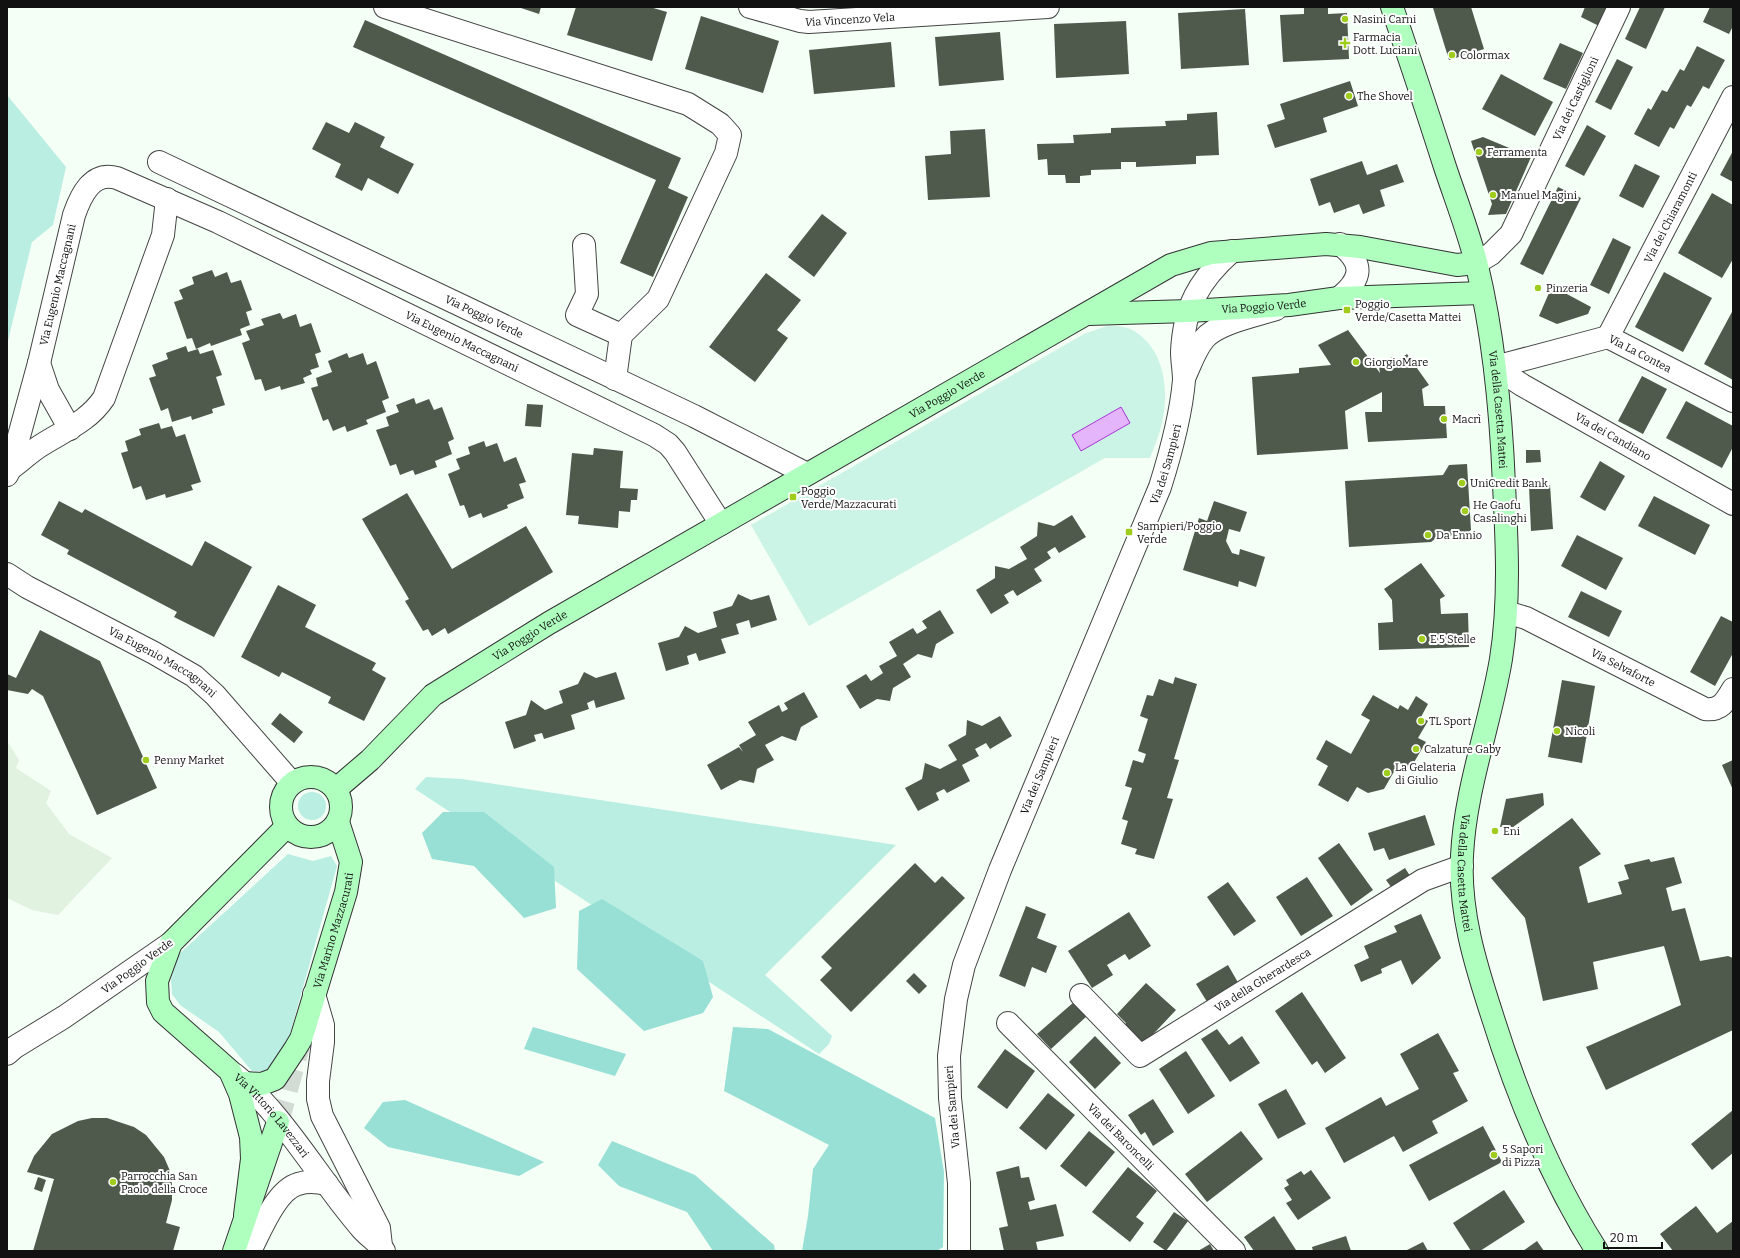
<svg xmlns="http://www.w3.org/2000/svg" width="1740" height="1258" font-family="Bitter,serif">
<style>
.green{fill:#baeee3}
.forest{fill:#98e0d5}
.pitch{fill:#ccf4e6}
.plaza{fill:#e1f2e1}
.water{fill:#e4b5fb;stroke:#a836d7}
.building{fill:#505a4c}
.lines{fill:none;stroke-linecap:round;stroke-linejoin:round}
.secondary-tunnel{stroke:#d2dbd4;stroke-width:22;stroke-dasharray:22 11;stroke-linecap:butt}
.street-casing{stroke:#444;stroke-width:24}
.secondary-casing{stroke:#333;stroke-width:24}
.street{stroke:#fff;stroke-width:22}
.secondary{stroke:#afffbf;stroke-width:22}
.poi-dot{fill:#9fcd1d;stroke:#fff;stroke-width:1.5}
.labels{text-anchor:middle;stroke-width:4;stroke-linejoin:round;paint-order:stroke}
.street-label{font-size:11px;fill:#111;stroke:#fff}
.poi-label{font-size:11px;fill:#111;stroke:#fff;text-anchor:start}
</style>
<rect width="100%" height="100%" fill="#f4fff6"/>
<g class="green">
<polygon points="7,95 66,167 53,225 32,242 7,345"/>
<polygon points="426,777 462,779 896,845 765,975 832,1036 829,1044 819,1054 415,789"/>
<circle cx="312" cy="806" r="14"/>
<polygon points="288,854 313,861 331,856 337,866 284,1055 278,1067 265,1071 252,1071 219,1032 180,1005 172,994 171,979 178,955"/>
</g>
<g class="forest">
<polygon points="443,812 484,812 554,867 556,908 524,918 474,866 432,859 422,833"/>
<polygon points="602,899 703,961 713,997 703,1013 644,1031 577,969 579,911"/>
<polygon points="533,1027 626,1054 615,1076 524,1049"/>
<polygon points="733,1027 768,1029 935,1118 944,1172 943,1247 937,1251 802,1251 808,1216 813,1169 829,1145 724,1091"/>
<polygon points="405,1100 544,1162 519,1176 388,1147 364,1128 383,1102"/>
<polygon points="612,1141 695,1175 774,1245 775,1251 713,1251 687,1212 619,1186 598,1165"/>
</g>
<path class="pitch" d="M1107 326C1116 326 1126 326 1134 331 1163 348 1169 387 1163 417 1161 431 1155 445 1150 458H1105L809 626 751 525 1084 334Z"/>
<polygon class="plaza" points="7,741 19,760 16,768 51,791 46,803 69,834 112,858 58,915 32,910 7,898"/>
<polygon class="water" points="1121,407 1130,423 1081,451 1072,435"/>
<g class="building">
<polygon points="518,7 541,7 539,14"/>
<polygon points="576,7 650,7 667,12 652,61 567,35"/>
<polygon points="1304,7 1328,7 1328,14 1347,13 1349,59 1283,62 1280,15 1304,14"/>
<polygon points="1437,7 1471,7 1484,49 1449,60 1433,8"/>
<polygon points="1585,7 1608,7 1599,26 1581,17"/>
<polygon points="1640,7 1665,7 1646,49 1625,39"/>
<polygon points="1710,7 1733,7 1733,26 1729,34 1703,22"/>
<polygon points="1245,9 1249,65 1181,69 1178,13"/>
<polygon points="701,16 779,41 763,93 685,69"/>
<polygon points="365,20 681,158 668,188 688,197 653,277 620,263 656,180 353,47"/>
<polygon points="1126,21 1129,74 1056,78 1054,24"/>
<polygon points="1000,32 1004,80 939,86 935,37"/>
<polygon points="891,42 895,87 814,94 809,50"/>
<polygon points="1560,43 1583,53 1566,89 1543,79"/>
<polygon points="1697,46 1725,60 1709,89 1703,86 1691,107 1687,105 1674,129 1670,127 1659,147 1634,134 1648,108 1651,110 1662,90 1667,92 1680,69 1684,71"/>
<polygon points="1617,59 1633,67 1611,110 1595,102"/>
<polygon points="1501,74 1553,102 1535,136 1482,109"/>
<polygon points="1350,81 1358,106 1323,118 1327,132 1275,148 1267,125 1285,119 1280,104"/>
<polygon points="1217,112 1219,155 1196,156 1196,164 1136,167 1136,162 1121,162 1121,169 1091,170 1091,175 1080,176 1080,183 1066,183 1065,175 1048,175 1047,159 1038,160 1037,144 1074,143 1073,135 1111,133 1111,128 1166,126 1165,121 1187,120 1187,114"/>
<polygon points="326,122 349,133 355,122 385,137 380,147 414,164 398,194 368,178 362,191 335,177 341,164 312,149"/>
<polygon points="1587,125 1606,136 1584,176 1565,166"/>
<polygon points="985,129 990,197 928,200 925,156 951,154 950,131"/>
<polygon points="1483,137 1531,157 1506,214 1488,215 1492,204 1471,141"/>
<polygon points="1733,151 1733,182 1720,175"/>
<polygon points="1362,161 1367,175 1397,164 1404,182 1380,190 1385,206 1363,214 1359,204 1334,213 1330,202 1319,206 1310,179"/>
<polygon points="1635,164 1660,176 1643,208 1619,196"/>
<polygon points="1558,187 1581,198 1543,275 1520,264"/>
<polygon points="1712,193 1733,205 1733,259 1722,278 1678,253"/>
<polygon points="822,214 847,233 814,277 788,257"/>
<polygon points="1613,238 1631,247 1609,294 1590,285"/>
<polygon points="212,270 215,277 227,272 231,283 241,280 252,310 246,312 250,325 240,329 242,335 211,346 210,343 196,349 192,338 187,339 174,302 183,299 179,290 194,284 192,277"/>
<polygon points="1664,272 1712,298 1683,352 1635,327"/>
<polygon points="766,273 801,300 777,330 788,338 755,382 709,347"/>
<polygon points="1552,286 1591,307 1588,314 1557,324 1539,316"/>
<polygon points="1733,310 1733,380 1704,364"/>
<polygon points="280,313 283,319 296,314 300,327 311,323 321,352 315,354 319,367 310,370 312,374 303,378 305,383 281,390 280,386 265,391 261,379 255,380 242,343 250,340 246,331 264,325 261,319"/>
<polygon points="1348,330 1380,373 1379,367 1392,357 1396,362 1407,354 1429,385 1422,389 1424,406 1445,406 1447,438 1368,442 1365,412 1382,412 1382,392 1345,411 1348,449 1257,455 1252,377 1299,373 1299,368 1331,365 1318,345"/>
<polygon points="186,346 188,352 198,349 200,354 213,350 222,375 216,377 225,405 212,409 213,413 192,420 191,416 172,422 168,408 161,411 149,378 156,376 152,365 168,359 166,353"/>
<polygon points="347,353 349,358 363,353 367,365 376,361 389,398 382,401 386,412 366,420 368,424 347,432 345,426 333,431 328,419 323,421 311,388 318,386 316,378 332,372 328,361"/>
<polygon points="1642,376 1667,389 1643,434 1618,421"/>
<polygon points="414,398 416,404 429,399 434,410 442,407 454,439 448,442 452,454 435,461 437,467 415,475 413,470 400,475 396,464 390,466 376,430 389,426 386,417 399,412 396,405"/>
<polygon points="1686,401 1733,426 1733,447 1722,468 1666,438"/>
<polygon points="527,404 543,405 541,427 525,426"/>
<polygon points="159,423 161,429 172,426 176,437 185,434 201,482 191,485 193,490 166,498 165,494 146,500 141,486 133,489 121,453 128,451 125,441 141,435 139,429"/>
<polygon points="484,441 486,447 497,443 504,462 516,457 526,482 519,484 524,498 507,505 508,508 483,518 481,513 469,518 464,505 460,506 448,474 460,469 456,459 470,454 468,447"/>
<polygon points="594,448 623,451 620,488 638,489 637,500 631,500 630,512 619,511 618,528 578,524 579,516 566,515 572,453 593,455"/>
<polygon points="1526,450 1540,450 1541,462 1526,463"/>
<polygon points="1600,461 1625,476 1605,511 1580,497"/>
<polygon points="1467,464 1471,530 1458,540 1453,534 1445,541 1440,535 1431,542 1349,547 1345,481 1443,475 1449,465"/>
<polygon points="1550,485 1553,529 1531,531 1529,486"/>
<polygon points="407,493 452,569 526,526 553,572 448,634 445,628 432,636 428,629 423,631 405,601 409,599 362,519"/>
<polygon points="1654,496 1710,525 1695,555 1638,526"/>
<polygon points="59,501 82,513 85,509 192,566 205,541 252,567 214,637 174,617 177,612 67,554 69,550 41,535"/>
<polygon points="1214,501 1247,512 1240,532 1229,529 1226,541 1232,553 1239,555 1240,549 1265,557 1256,587 1239,581 1238,587 1183,570 1199,518 1207,521"/>
<polygon points="1072,515 1086,537 1059,553 1055,547 1047,552 1051,558 1034,569 1042,581 1017,596 1013,590 1004,595 1009,603 991,614 976,590 995,578 995,566 1009,569 1027,559 1020,547 1037,536 1038,522 1054,526"/>
<polygon points="1577,535 1623,558 1606,590 1561,566"/>
<polygon points="1421,563 1445,596 1440,599 1441,614 1468,613 1469,647 1379,650 1378,623 1393,622 1392,600 1384,589"/>
<polygon points="278,585 316,605 305,627 376,663 372,670 386,678 364,721 328,703 331,697 282,672 279,677 241,657"/>
<polygon points="1581,591 1622,611 1609,637 1568,617"/>
<polygon points="738,594 751,600 769,595 777,620 751,628 749,620 736,624 739,634 721,639 726,653 699,661 696,653 687,656 689,664 666,671 658,643 679,637 685,626 698,633 717,627 713,612 732,606"/>
<polygon points="940,610 954,633 936,644 932,658 918,654 903,664 911,677 893,688 890,701 877,699 860,709 846,686 866,674 871,681 883,673 879,666 897,656 889,642 913,628 917,634 927,628 922,621"/>
<polygon points="1721,616 1733,622 1733,653 1715,686 1690,672"/>
<polygon points="40,630 100,661 157,788 97,815 43,696 32,689 28,694 7,690 7,674 16,678"/>
<polygon points="584,672 596,678 616,672 625,699 596,708 594,700 587,703 589,709 571,715 575,729 544,739 542,733 534,735 536,741 514,749 505,722 526,715 531,700 545,710 563,703 559,691 578,684"/>
<polygon points="1175,677 1197,684 1174,759 1179,760 1167,798 1173,799 1154,859 1135,854 1137,849 1121,844 1128,821 1122,819 1132,788 1125,786 1133,760 1143,763 1146,754 1138,751 1148,719 1140,716 1147,695 1153,696 1159,679 1173,684"/>
<polygon points="1562,680 1595,686 1582,763 1548,757"/>
<polygon points="804,692 818,717 801,727 796,741 782,736 765,745 774,760 757,769 754,783 740,780 721,790 707,765 739,747 743,752 739,745 756,735 748,722 779,705 782,712 788,709 784,703"/>
<polygon points="1373,695 1398,709 1400,705 1408,710 1416,696 1428,704 1421,717 1428,721 1418,738 1426,742 1410,769 1399,763 1384,789 1368,793 1357,787 1348,802 1318,785 1328,766 1316,759 1326,740 1351,754 1370,720 1361,715"/>
<polygon points="280,713 303,732 294,743 271,724"/>
<polygon points="1000,716 1012,736 990,749 986,743 975,749 979,756 962,765 970,781 947,793 944,789 936,793 939,800 918,811 905,788 922,779 925,763 940,769 957,760 948,745 966,735 967,720 982,726"/>
<polygon points="1733,760 1733,790 1722,765"/>
<polygon points="1543,793 1544,805 1513,827 1500,827 1506,799"/>
<polygon points="1425,815 1435,845 1389,860 1384,848 1374,851 1368,833"/>
<polygon points="1572,818 1601,854 1579,867 1588,903 1622,894 1618,882 1629,879 1624,865 1649,859 1651,862 1674,857 1682,883 1666,888 1672,911 1685,908 1700,961 1728,956 1733,958 1733,1030 1606,1090 1586,1047 1681,1005 1664,946 1593,962 1598,989 1543,1001 1525,918 1491,878"/>
<polygon points="1339,843 1373,890 1351,906 1318,858"/>
<polygon points="915,863 935,883 942,876 965,898 851,1012 820,980 832,968 821,957"/>
<polygon points="1405,868 1412,879 1394,891 1386,880"/>
<polygon points="1307,877 1333,916 1301,936 1276,897"/>
<polygon points="1228,882 1256,921 1234,936 1207,897"/>
<polygon points="1026,906 1046,914 1037,938 1057,946 1046,973 1032,967 1025,987 999,976"/>
<polygon points="1129,912 1151,946 1129,960 1125,954 1107,965 1113,975 1092,988 1068,951"/>
<polygon points="1421,914 1441,958 1412,985 1401,960 1381,969 1382,973 1361,982 1354,965 1369,958 1364,946 1397,932 1394,926"/>
<polygon points="1228,965 1240,986 1209,1005 1196,984"/>
<polygon points="914,973 927,986 919,994 906,981"/>
<polygon points="1146,983 1176,1010 1142,1046 1122,1027 1126,1023 1117,1014"/>
<polygon points="1302,992 1346,1058 1325,1073 1317,1061 1312,1065 1275,1011"/>
<polygon points="1074,1002 1087,1016 1051,1049 1037,1034"/>
<polygon points="1217,1029 1229,1045 1242,1036 1260,1063 1230,1082 1201,1039"/>
<polygon points="1438,1033 1459,1071 1453,1073 1468,1101 1432,1121 1438,1133 1403,1152 1394,1136 1344,1163 1325,1128 1381,1097 1386,1106 1419,1089 1400,1054"/>
<polygon points="1095,1036 1121,1063 1095,1089 1069,1062"/>
<polygon points="1005,1049 1035,1071 1007,1109 977,1087"/>
<polygon points="1186,1051 1215,1096 1188,1114 1159,1069"/>
<polygon points="1286,1089 1306,1124 1278,1139 1258,1104"/>
<polygon points="1048,1093 1075,1115 1046,1150 1019,1128"/>
<polygon points="1153,1099 1174,1132 1153,1146 1145,1132 1141,1135 1128,1115"/>
<polygon points="1733,1110 1733,1153 1712,1170 1691,1144"/>
<polygon points="92,1118 107,1118 134,1127 146,1135 164,1157 170,1171 172,1185 172,1200 166,1223 180,1227 173,1251 33,1251 54,1179 27,1172 34,1156 52,1134 78,1121"/>
<polygon points="1483,1126 1502,1162 1429,1201 1409,1165"/>
<polygon points="1089,1131 1115,1152 1086,1187 1060,1166"/>
<polygon points="1241,1131 1263,1159 1207,1202 1185,1174"/>
<polygon points="1019,1166 1021,1178 1029,1177 1035,1200 1028,1202 1030,1210 1056,1204 1064,1236 1036,1242 1038,1251 1004,1251 999,1228 1008,1226 996,1172"/>
<polygon points="1128,1167 1157,1191 1136,1217 1144,1223 1130,1242 1092,1212"/>
<polygon points="1311,1170 1331,1198 1298,1220 1286,1203 1292,1200 1284,1188 1289,1185 1286,1180 1301,1171 1304,1175"/>
<polygon points="38,1177 46,1180 42,1192 34,1189"/>
<polygon points="1504,1190 1525,1222 1480,1251 1471,1251 1453,1223"/>
<polygon points="1696,1206 1717,1233 1733,1221 1733,1251 1673,1251 1660,1234"/>
<polygon points="1174,1212 1188,1221 1166,1251 1153,1242"/>
<polygon points="1274,1216 1296,1250 1294,1251 1254,1251 1244,1237"/>
<polygon points="1346,1236 1351,1251 1313,1251 1312,1247"/>
<polygon points="1537,1241 1544,1251 1523,1251"/>
<polygon points="1423,1242 1428,1251 1405,1251"/>
<polygon points="1210,1244 1214,1251 1198,1251"/>
</g>
<g class="lines">
<polyline class="secondary-tunnel" points="278,1122 299,1046"/>
<g class="street-casing">
<g id="street">
<polyline points="385,7 688,104 720,124 730,135 726,153 658,299 621,335 577,315 587,294 584,245"/>
<path id="s1" d="M750 7 800 21 809 22 1048 7"/>
<path id="s2" d="M159 162 694 416 807 474"/>
<path id="s3" d="M1476 263 1491 254 1511 234 1619 7"/>
<path d="M1339 298C1362 279 1365 264 1340 244"/>
<path id="s4" d="M1608 337 1733 97"/>
<polyline points="39,363 48,390 70,429"/>
<path id="s5" d="M1495 367 1522 385 1733 504"/>
<path id="s6" d="M1495 367 1608 337 1733 401"/>
<path d="M1185 376C1191 363 1195 350 1204 339 1217 323 1255 316 1276 309"/>
<polyline points="615,379 621,335"/>
<path d="M10 469C20 462 29 453 40 446 63 431 88 422 104 398L163 235 167 199"/>
<path id="s7" d="M7 475 10 469 39 363 74 215C81 195 92 171 117 178L218 222 654 435 668 444 675 452 721 524"/>
<path id="s8" d="M7 574 27 587 154 653 194 676 215 695 292 783"/>
<path id="s9" d="M1506 612 1526 618 1705 709C1721 711 1726 701 1733 689"/>
<polyline points="314,994 323,1025 323,1042 318,1081 318,1099 322,1116 379,1228 381,1246"/>
<path id="s10" d="M1081 995 1140 1056 1423 880 1462 866"/>
<path id="s11" d="M1008 1023 1234 1251"/>
<polyline points="7,1054 15,1047 64,1017 171,943"/>
<path id="s12" d="M234 1074C276 1108 308 1160 341 1203 348 1212 355 1221 362 1229 369 1237 378 1242 384 1251"/>
<path d="M250 1251C260 1232 276 1190 298 1184 307 1181 318 1182 327 1184"/>
<path id="s13" d="M959 1251V1183L950 1098 949 1056 956 999 964 965 1000 870 1160 487C1171 452 1181 416 1184 380 1184 371 1182 361 1182 352 1184 307 1199 280 1232 251"/>
</g>
</g>
<g class="secondary-casing">
<g id="secondary">
<path id="s14" d="M1392 7C1410 60 1428 114 1445 167 1456 200 1469 233 1477 266 1494 337 1501 411 1504 485 1507 542 1510 602 1501 659 1490 725 1465 789 1462 856 1459 911 1475 963 1492 1015 1518 1098 1550 1177 1597 1251"/>
<path id="s15" d="M1088 314 1189 311 1289 305 1339 298 1482 293"/>
<circle cx="311" cy="807" r="30"/>
<path id="s16" d="M336 789 370 760 433 695 549 623 1171 265 1211 253 1326 244 1360 247 1457 265 1476 263"/>
<path id="s17" d="M245 1083 262 1084 275 1079 295 1049 301 1039 346 892 351 862 338 822"/>
<polyline points="245,1215 252,1159 251,1137 240,1094 230,1071 163,1012 158,1002 157,981 171,943 287,826"/>
<polyline points="234,1251 278,1122"/>
</g>
</g>
<use href="#street" class="street"/>
<use href="#secondary" class="secondary"/>
</g>
<g class="poi-dot">
<circle cx="1345" cy="19" r="4"/>
<path d="M1343 37h4v4h4v4h-4v4h-4v-4h-4v-4h4z"/>
<circle cx="1452" cy="55" r="4"/>
<circle cx="1349" cy="96" r="4"/>
<circle cx="1479" cy="152" r="4"/>
<circle cx="1493" cy="195" r="4"/>
<circle cx="1538" cy="288" r="4"/>
<rect x="1343" y="306" width="8" height="8" rx="2"/>
<circle cx="1356" cy="362" r="4"/>
<circle cx="1444" cy="419" r="4"/>
<circle cx="1462" cy="483" r="4"/>
<rect x="789" y="493" width="8" height="8" rx="2"/>
<circle cx="1465" cy="511" r="4"/>
<rect x="1125" y="528" width="8" height="8" rx="2"/>
<circle cx="1428" cy="535" r="4"/>
<circle cx="1422" cy="639" r="4"/>
<circle cx="1421" cy="721" r="4"/>
<circle cx="1557" cy="731" r="4"/>
<circle cx="1416" cy="749" r="4"/>
<circle cx="146" cy="760" r="4"/>
<circle cx="1387" cy="773" r="4"/>
<circle cx="1495" cy="831" r="4"/>
<circle cx="1494" cy="1155" r="4"/>
<circle cx="113" cy="1182" r="4"/>
</g>
<g class="labels">
<g class="street-label">
<text dy="4" stroke="none"><textPath href="#s1" startOffset="102">Via Vincenzo Vela</textPath></text>
<text dy="4" stroke="none"><textPath href="#s3" startOffset="196">Via dei Castiglioni</textPath></text>
<text dy="4" stroke="none"><textPath href="#s4" startOffset="135">Via dei Chiaramonti</textPath></text>
<text dy="4" stroke="none"><textPath href="#s7" startOffset="197">Via Eugenio Maccagnani</textPath></text>
<text dy="4" stroke="none"><textPath href="#s15" startOffset="176">Via Poggio Verde</textPath></text>
<text dy="4" stroke="none"><textPath href="#s2" startOffset="360">Via Poggio Verde</textPath></text>
<text dy="4" stroke="none"><textPath href="#s7" startOffset="714">Via Eugenio Maccagnani</textPath></text>
<text dy="4" stroke="none"><textPath href="#s6" startOffset="153">Via La Contea</textPath></text>
<text dy="4" stroke="none"><textPath href="#s16" startOffset="731">Via Poggio Verde</textPath></text>
<text dy="4" stroke="none"><textPath href="#s14" startOffset="418">Via della Casetta Mattei</textPath></text>
<text dy="4" stroke="none"><textPath href="#s5" startOffset="137">Via dei Candiano</textPath></text>
<text dy="4" stroke="none"><textPath href="#s13" startOffset="828">Via dei Sampieri</textPath></text>
<text dy="4" stroke="none"><textPath href="#s16" startOffset="249">Via Poggio Verde</textPath></text>
<text dy="4" stroke="none"><textPath href="#s8" startOffset="179">Via Eugenio Maccagnani</textPath></text>
<text dy="4" stroke="none"><textPath href="#s9" startOffset="130">Via Selvaforte</textPath></text>
<text dy="4" stroke="none"><textPath href="#s13" startOffset="492">Via dei Sampieri</textPath></text>
<text dy="4" stroke="none"><textPath href="#s14" startOffset="886">Via della Casetta Mattei</textPath></text>
<text dy="4" stroke="none"><textPath href="#s17" startOffset="192">Via Marino Mazzacurati</textPath></text>
<text transform="translate(137 966) rotate(-36)" y="4">Via Poggio Verde</text>
<text dy="4" stroke="none"><textPath href="#s10" startOffset="229">Via della Gherardesca</textPath></text>
<text transform="translate(952 1107) rotate(-95)" y="4">Via dei Sampieri</text>
<text dy="4" stroke="none"><textPath href="#s12" startOffset="56">Via Vittorio Lavezzari</textPath></text>
<text dy="4" stroke="none"><textPath href="#s11" startOffset="160">Via dei Baroncelli</textPath></text>
</g>
<g class="poi-label">
<text x="1353" y="23">Nasini Carni</text>
<text x="1353" y="41">Farmacia<tspan x="1353" dy="13">Dott. Luciani</tspan></text>
<text x="1460" y="59">Colormax</text>
<text x="1357" y="100">The Shovel</text>
<text x="1487" y="156">Ferramenta</text>
<text x="1501" y="199">Manuel Magini</text>
<text x="1546" y="292">Pinzeria</text>
<text x="1355" y="308">Poggio<tspan x="1355" dy="13">Verde/Casetta Mattei</tspan></text>
<text x="1364" y="366">GiorgioMare</text>
<text x="1452" y="423">Macrì</text>
<text x="1470" y="487">UniCredit Bank</text>
<text x="801" y="495">Poggio<tspan x="801" dy="13">Verde/Mazzacurati</tspan></text>
<text x="1473" y="509">He Gaofu<tspan x="1473" dy="13">Casalinghi</tspan></text>
<text x="1137" y="530">Sampieri/Poggio<tspan x="1137" dy="13">Verde</tspan></text>
<text x="1436" y="539">Da Ennio</text>
<text x="1430" y="643">E 5 Stelle</text>
<text x="1429" y="725">TL Sport</text>
<text x="1565" y="735">Nicoli</text>
<text x="1424" y="753">Calzature Gaby</text>
<text x="154" y="764">Penny Market</text>
<text x="1395" y="771">La Gelateria<tspan x="1395" dy="13">di Giulio</tspan></text>
<text x="1503" y="835">Eni</text>
<text x="1502" y="1153">5 Sapori<tspan x="1502" dy="13">di Pizza</tspan></text>
<text x="121" y="1180">Parrocchia San<tspan x="121" dy="13">Paolo della Croce</tspan></text>
</g>
</g>
<rect width="1740" height="1258" fill="none" stroke="#111111" stroke-width="16"/>
<path d="M1604 1242v6h58v-6" fill="none" stroke="#111111" stroke-width="2"/>
<text x="1610" y="1242" font-size="12" fill="#111111" stroke="#ffffff" stroke-width="3" paint-order="stroke">20 m</text>
</svg>
